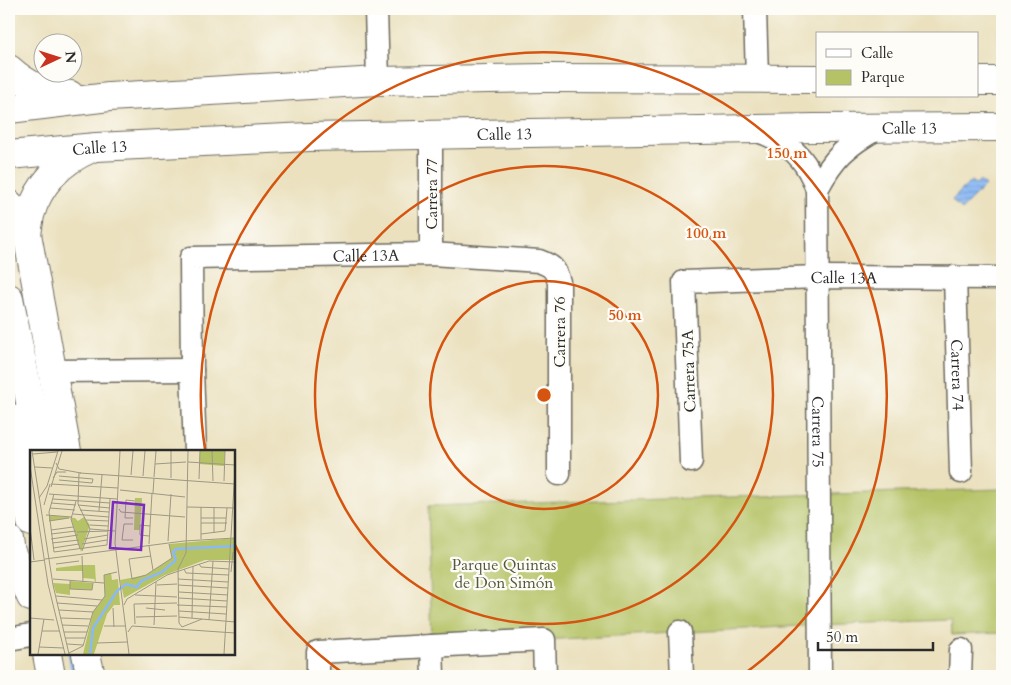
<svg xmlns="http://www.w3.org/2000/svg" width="1011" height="685" font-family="Cardo,serif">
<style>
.green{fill:#b5c366;stroke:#707748}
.water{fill:url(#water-rules);stroke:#5a7290}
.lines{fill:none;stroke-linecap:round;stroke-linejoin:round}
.stream{stroke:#8ab9f5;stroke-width:4.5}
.minor-casing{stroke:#6e6b5f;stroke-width:25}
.major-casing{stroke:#6e6b5f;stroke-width:30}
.minor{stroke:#fff;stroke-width:22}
.major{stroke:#fff;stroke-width:28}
.ring{fill:none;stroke:#d5540f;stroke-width:2.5}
.labels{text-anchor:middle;stroke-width:4.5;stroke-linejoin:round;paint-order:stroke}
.street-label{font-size:16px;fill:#2b2b2b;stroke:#fdfcf7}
.park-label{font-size:16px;fill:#54593d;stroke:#fdfcf7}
.inset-river{fill:none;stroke:#8ab9f5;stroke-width:2.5}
.inset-road{fill:none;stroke:#9e9884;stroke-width:1}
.view{fill:#7b2cbf;fill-opacity:0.15;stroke:#7b2cbf;stroke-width:2.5}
.inset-edge{fill:none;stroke:#2b2b2b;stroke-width:2.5}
.centre{fill:#d5540f;stroke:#fdfcf7;stroke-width:2.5}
.ring-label{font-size:15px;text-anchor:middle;font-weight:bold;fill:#d5540f;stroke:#fdfcf7;stroke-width:4.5;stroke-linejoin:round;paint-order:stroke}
</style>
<defs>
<pattern id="water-rules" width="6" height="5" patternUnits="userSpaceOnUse" patternTransform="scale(1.25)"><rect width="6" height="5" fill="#8ab9f5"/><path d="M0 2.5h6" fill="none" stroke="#7197c7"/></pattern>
</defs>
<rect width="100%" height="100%" fill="#fdfcf7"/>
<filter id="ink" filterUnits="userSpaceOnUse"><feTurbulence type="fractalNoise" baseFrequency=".02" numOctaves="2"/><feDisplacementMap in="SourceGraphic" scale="10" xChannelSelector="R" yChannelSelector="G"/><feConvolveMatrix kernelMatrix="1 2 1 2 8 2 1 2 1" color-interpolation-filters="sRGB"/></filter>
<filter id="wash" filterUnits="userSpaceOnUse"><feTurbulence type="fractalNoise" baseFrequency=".0096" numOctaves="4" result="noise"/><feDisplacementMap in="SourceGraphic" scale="20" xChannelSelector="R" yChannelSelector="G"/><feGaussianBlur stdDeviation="1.12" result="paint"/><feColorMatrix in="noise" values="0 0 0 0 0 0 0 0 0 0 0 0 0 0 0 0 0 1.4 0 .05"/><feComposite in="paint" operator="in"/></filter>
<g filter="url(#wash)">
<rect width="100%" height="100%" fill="#ebe1bf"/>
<polygon class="green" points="1002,489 1002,633 952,635 951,620 820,625 432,646 428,506"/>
<polygon class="water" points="971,181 976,185 980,181 985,186 961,210 952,200"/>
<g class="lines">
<polyline class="stream" points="70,654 74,676"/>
</g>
</g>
<g filter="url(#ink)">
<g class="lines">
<g class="minor-casing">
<g id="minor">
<polyline points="376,9 378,81"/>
<polyline points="755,9 757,78"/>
<path id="s1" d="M755 130C777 137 798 150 809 171 812 176 815 183 817 189L820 676"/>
<path d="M817 189C834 157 846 146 878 128"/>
<polyline points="431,254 431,134"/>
<path id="s2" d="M955 277 961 472"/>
<polyline points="51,371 192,370"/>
<path id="s3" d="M195 451 192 370 191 258 431 254 539 261C552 266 555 268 559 282V474"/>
<path id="s4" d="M691 461 684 282 818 277 1002 278"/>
<polyline points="680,632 682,676"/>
<polyline points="9,639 31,635"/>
<polyline points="432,646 433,676"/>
<polyline points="318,676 318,652 544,640 545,676"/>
<polyline points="960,676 961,650"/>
</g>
</g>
<g class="major-casing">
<g id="major">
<path d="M9 69C29 87 44 92 70 95"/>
<polyline points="977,81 1002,81"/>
<polyline points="9,109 109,97 378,81 544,78 817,79"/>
<path id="s5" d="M9 155 96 147 309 137 815 128 1002 127"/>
<polyline points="9,204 21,218 27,234 67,451"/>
<path d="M27 234C28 228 29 221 30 215 39 184 61 161 90 149"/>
<polyline points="9,298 40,451"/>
<polyline points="9,417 31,522"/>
<polyline points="9,540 11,552 31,597"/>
<polyline points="47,654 51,676"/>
<polyline points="86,654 91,676"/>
</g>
</g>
<use href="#minor" class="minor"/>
<use href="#major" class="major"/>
</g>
</g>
<g class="ring">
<circle cx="544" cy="395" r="114"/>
<circle cx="544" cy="395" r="229"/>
<path d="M347 676A343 343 0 0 1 234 543M205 449A343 343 0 1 1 741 676"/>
</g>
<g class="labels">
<g class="street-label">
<text dy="6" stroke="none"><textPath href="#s5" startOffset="901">Calle 13</textPath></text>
<text dy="6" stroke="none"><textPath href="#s5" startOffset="496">Calle 13</textPath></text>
<text dy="6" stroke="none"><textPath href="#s5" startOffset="91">Calle 13</textPath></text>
<text transform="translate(431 194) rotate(-90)" y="6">Carrera 77</text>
<text dy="6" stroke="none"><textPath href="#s3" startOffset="368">Calle 13A</textPath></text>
<text dy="6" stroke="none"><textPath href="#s4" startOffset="339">Calle 13A</textPath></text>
<text transform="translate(559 332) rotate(-90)" y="6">Carrera 76</text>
<text transform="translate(688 371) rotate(-92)" y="6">Carrera 75A</text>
<text dy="6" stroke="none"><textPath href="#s2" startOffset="98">Carrera 74</textPath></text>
<text dy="6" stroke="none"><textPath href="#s1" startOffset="332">Carrera 75</textPath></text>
</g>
<g class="park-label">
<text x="504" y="570">Parque Quintas<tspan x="504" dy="18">de Don Simón</tspan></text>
</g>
</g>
<g transform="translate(30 450)">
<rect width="205" height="205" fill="#ebe1bf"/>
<path d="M170 1H195L194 16 169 14ZM105 48H112L110 80H104ZM19 65 45 68 48 71 54 67 60 75 51 102 41 68 19 71ZM205 88V110H175L135 125 94 148 90 130 116 125 142 108 139 94ZM50 115H65L66 133 64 129 53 128V121H26V118ZM81 123 82 130 88 129 90 155H84L77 164 64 204H53L63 162 75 146 74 125ZM40 131 63 133 62 140 40 139V145L26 143 23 133 40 134Z" fill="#b5c366"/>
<path class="inset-river" d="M146 110 143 102 146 99 205 96M60 204 63 178 87 141 96 134 107 137 111 131 132 122 146 110"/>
<path class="inset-road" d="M2 1 23 135 39 204M90 1 85 93 99 204M182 1 183 31M3 4 27 2M158 12 205 15M26 13 29 19 51 23M125 14 156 12M0 16 18 134 35 204M5 17 22 18M49 23 48 54 60 79 52 101M50 23 205 34M101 25 103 1M113 26 115 1M124 27 126 1M23 28 27 22H36M141 28V1M169 29 170 1M29 30 62 33 63 29 29 26M194 31 195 1M21 34 88 38M21 37 32 1M90 40 155 47M123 43 124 28M19 44 87 49M24 44 19 62 24 102 77 95 80 49M9 48 17 36 28 1M23 49 80 53M46 51 41 69 50 99M21 53 46 55M14 55 20 34M48 55 80 58M157 57 205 58M184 57V83M20 58 45 60M89 59 91 62 155 67M50 60 79 62M69 61 72 25M43 64 79 67M16 65 42 67M103 68H95L96 50 105 51M171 68H196M56 70 79 71M19 71 39 68M171 73H197M60 75 78 76M0 77 4 110M60 79 85 81M21 80 43 77M47 82 78 81M21 84 46 81M171 84 195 81 197 58M119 86 110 85V75L120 76M21 89 48 85M54 89 78 85M171 89V57M103 90H92L94 74H103M138 91 141 44M22 93 49 90M52 94 77 90M119 94 122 43M119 96 123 120M23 98 49 94M52 106 53 132M121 106 99 109 102 129 116 125 142 108 139 94M15 109 154 91 205 88M0 112 15 110M26 114 49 111M169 114 171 117 199 119M154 119 156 123 199 125M201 122 203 102M23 129 74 133M148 129 198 132M40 131V139L62 140 63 133M127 135 147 134M148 135 198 138M149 142 198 145M105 145 147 147M26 146 72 150M149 148 197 151M27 153 67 156M104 154 147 153M104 154 105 174M94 155 97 149 137 125 179 111 205 112M147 155 197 157M83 158 84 177M116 158 135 160M29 160 63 162M149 161 196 164M106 167 147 166M149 167 205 172M0 168 24 170M31 168 61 169M162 168 163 116M179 170 183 111M32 175 58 176M124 175 126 132M74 176H95M152 177 149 173 148 119 156 103 158 1M152 177 172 169M12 181H29M34 182H57M98 182 102 176 205 183M35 188H55M67 193 97 192M37 194 53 195M9 197 34 198M39 203 53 196 63 162 75 146 74 125 87 122M8 204 14 169M194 204 205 19"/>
<path class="view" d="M83 52 114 55 111 100 80 98Z"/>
<rect width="205" height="205" class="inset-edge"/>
</g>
<circle cx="544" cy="395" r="8" class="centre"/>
<g class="ring-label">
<text x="787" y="158">150 m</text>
<text x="706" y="238">100 m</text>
<text x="625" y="320">50 m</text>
</g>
<rect width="1011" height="685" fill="none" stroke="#fdfcf7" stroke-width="30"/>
<rect x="816" y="32" width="162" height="65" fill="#fdfcf7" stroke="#a9a8a5"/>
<rect x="826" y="49" width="25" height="8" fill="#ffffff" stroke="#a9a8a5"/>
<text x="861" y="58" font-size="15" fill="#2b2b2b">Calle</text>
<rect x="826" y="70" width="25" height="15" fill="#b5c366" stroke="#a9a8a5"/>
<text x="861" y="82" font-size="15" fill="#2b2b2b">Parque</text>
<g transform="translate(58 58) rotate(86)"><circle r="24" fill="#fdfcf7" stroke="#a9a8a5"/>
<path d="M0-4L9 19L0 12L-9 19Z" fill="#c8321e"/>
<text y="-8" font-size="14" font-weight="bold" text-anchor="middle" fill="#2b2b2b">N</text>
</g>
<path d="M818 642v8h115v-8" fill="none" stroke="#2b2b2b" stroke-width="2.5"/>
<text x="826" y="642" font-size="15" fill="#2b2b2b" stroke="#fdfcf7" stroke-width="4" paint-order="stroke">50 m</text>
</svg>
